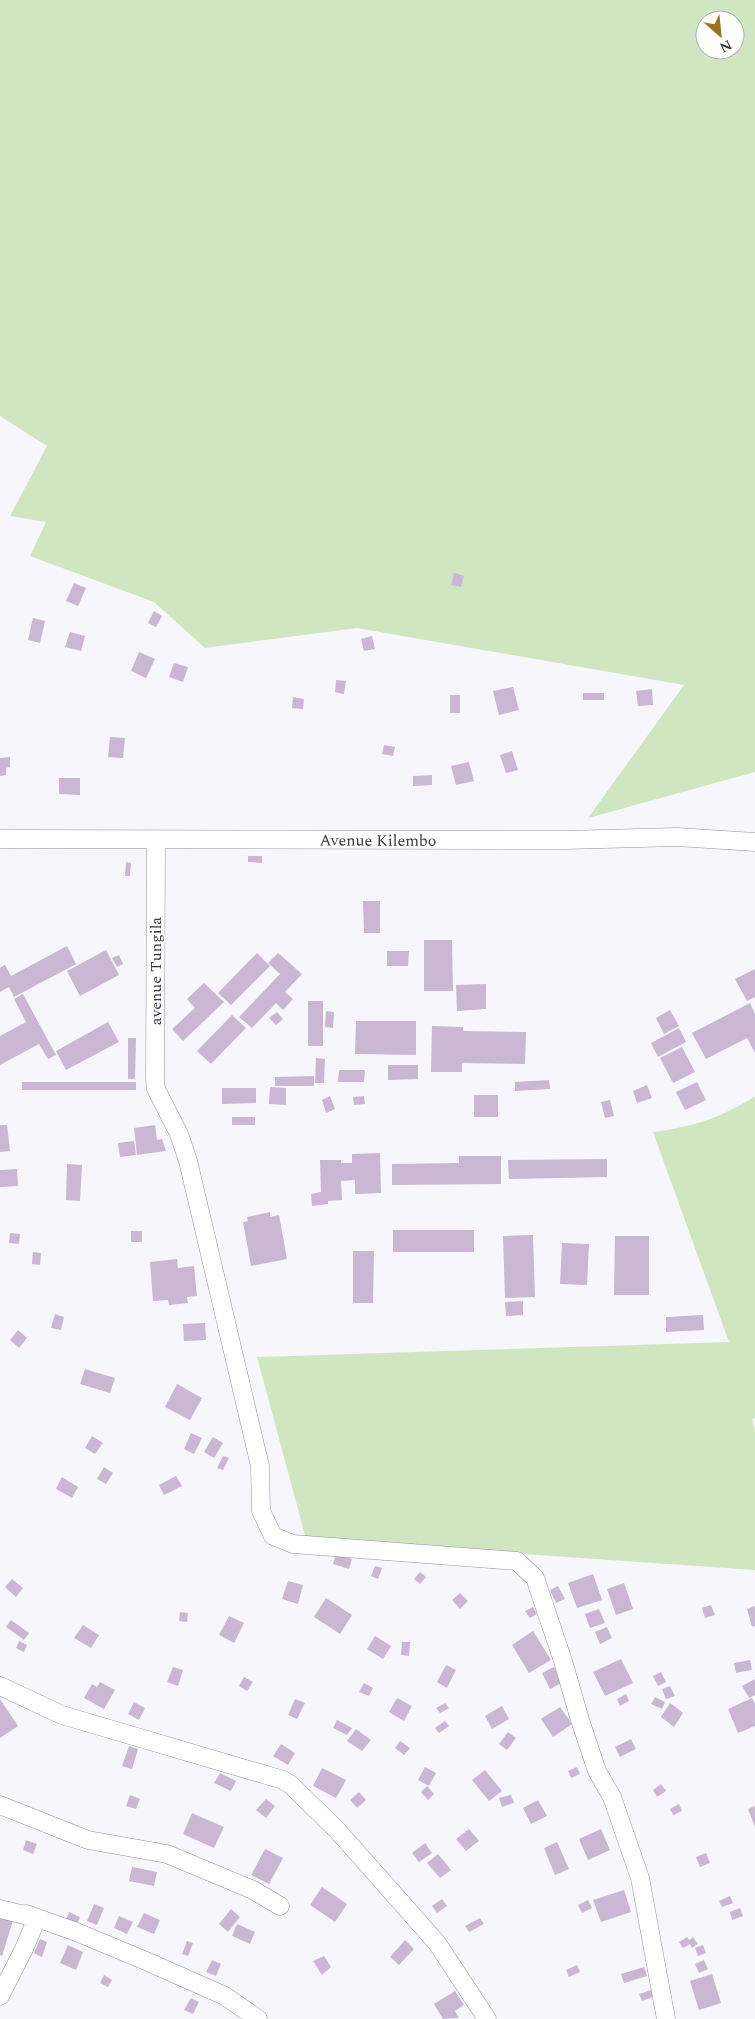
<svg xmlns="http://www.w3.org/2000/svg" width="755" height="2019" font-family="Spectral,serif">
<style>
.green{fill:#d0e6c1;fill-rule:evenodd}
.building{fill:#cab7d3}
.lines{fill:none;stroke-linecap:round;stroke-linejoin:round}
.street-casing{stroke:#938eab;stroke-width:19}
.street{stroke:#fff;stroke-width:18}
.labels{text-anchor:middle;stroke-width:4;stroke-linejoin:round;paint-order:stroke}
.street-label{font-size:16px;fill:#383642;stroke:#fff}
</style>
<rect width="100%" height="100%" fill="#f7f6fc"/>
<g class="green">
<path d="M0 0H755V772L588 818 684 685 357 628 205 648 154 602 30 556 46 522 10 516 47 446 0 416ZM705 20H735V50H705Z"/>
<path d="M755 1096V1418L752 1419 755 1431V1570L306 1539 257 1357 729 1342 653 1132C693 1127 721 1118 755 1096Z"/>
</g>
<g class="building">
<polygon points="454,573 464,576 461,587 451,585"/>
<polygon points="74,583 86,588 78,606 66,601"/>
<polygon points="154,611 162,616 156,627 148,623"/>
<polygon points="33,618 45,621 40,643 28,640"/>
<polygon points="70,632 85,636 81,651 65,647"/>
<polygon points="372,636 375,649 364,651 361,639"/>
<polygon points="139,652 155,659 146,678 131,671"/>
<polygon points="174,663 188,667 183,682 169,677"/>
<polygon points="336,680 346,681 344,694 335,692"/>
<polygon points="513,687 519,710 499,715 493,691"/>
<polygon points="652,689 653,705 638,706 636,691"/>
<rect x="583" y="693" width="21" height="7"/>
<rect x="450" y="695" width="10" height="18"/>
<polygon points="293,697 304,699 303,709 292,708"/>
<polygon points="110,737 125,738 123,758 108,757"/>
<polygon points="384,745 395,747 393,756 382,754"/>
<polygon points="512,751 518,770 506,773 500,755"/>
<polygon points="10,757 10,767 6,768 6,775 0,776 0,758"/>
<polygon points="469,762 474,781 456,785 451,766"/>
<polygon points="432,775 432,785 413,786 413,776"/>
<polygon points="59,778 80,778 80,795 59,794"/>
<polygon points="248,856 262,856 262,863 248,862"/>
<polygon points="126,862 131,863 130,876 125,876"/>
<polygon points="363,901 380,901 380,933 364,933"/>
<polygon points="424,940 452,940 453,991 424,991"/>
<polygon points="67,946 76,964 14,997 9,987 0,992 0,968 5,965 11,976"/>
<polygon points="106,950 119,975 80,996 67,971"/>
<polygon points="387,951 409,951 408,966 387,966"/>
<polygon points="257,953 270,966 231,1005 218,993"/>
<polygon points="278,953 302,974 285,992 293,999 283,1010 276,1003 252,1028 239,1017 280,974 268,963"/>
<polygon points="119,955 123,964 117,967 112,958"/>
<polygon points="755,969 755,997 747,1001 735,979"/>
<polygon points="204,983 224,1002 183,1041 172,1029 195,1008 187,999"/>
<polygon points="486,984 486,1009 457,1011 456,985"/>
<polygon points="23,994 56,1055 48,1059 39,1044 0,1065 0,1036 26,1022 14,999"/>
<rect x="308" y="1001" width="15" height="45"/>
<polygon points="750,1003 755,1014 755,1053 747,1038 706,1059 692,1033"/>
<polygon points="670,1010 679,1026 664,1034 656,1018"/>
<polygon points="326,1011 334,1012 333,1028 325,1027"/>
<polygon points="277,1012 283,1019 276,1025 269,1018"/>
<polygon points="232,1015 246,1028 211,1064 197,1051"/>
<polygon points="356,1021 416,1021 416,1055 355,1054"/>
<polygon points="108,1022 119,1042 66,1070 56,1051"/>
<polygon points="432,1026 463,1027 463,1031 526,1032 525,1064 462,1063 462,1072 431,1072"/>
<polygon points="679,1028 686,1042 658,1057 651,1043"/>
<polygon points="128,1038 136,1038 135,1079 128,1079"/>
<polygon points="682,1047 695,1072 673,1083 660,1058"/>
<polygon points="316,1058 325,1059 324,1083 315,1083"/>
<polygon points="388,1065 418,1065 418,1079 388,1080"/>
<polygon points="339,1070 365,1070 364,1082 338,1082"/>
<polygon points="314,1076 314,1086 275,1086 275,1077"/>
<polygon points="549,1080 550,1089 515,1091 515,1082"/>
<rect x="22" y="1082" width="114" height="8"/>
<polygon points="697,1082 706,1100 685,1110 676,1092"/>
<polygon points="647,1085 652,1098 637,1103 633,1091"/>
<polygon points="270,1087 286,1088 286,1105 269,1104"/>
<polygon points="222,1088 256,1088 256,1103 222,1104"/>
<rect x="474" y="1095" width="24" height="22"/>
<polygon points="330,1096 335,1109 326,1113 322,1100"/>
<polygon points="364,1096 365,1104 354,1105 353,1097"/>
<polygon points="610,1100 614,1116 605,1118 601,1102"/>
<rect x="232" y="1117" width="23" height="8"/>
<polygon points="0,1125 7,1125 10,1151 0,1152"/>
<polygon points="155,1125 157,1140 162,1139 166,1151 137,1155 134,1128"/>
<polygon points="134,1141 136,1155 120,1157 118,1143"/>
<polygon points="380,1153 381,1193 355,1194 355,1180 341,1181 342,1200 328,1201 328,1204 312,1206 311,1194 321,1192 320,1160 341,1160 341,1163 352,1163 352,1154"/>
<polygon points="459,1156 501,1156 501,1184 392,1185 392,1164 459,1163"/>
<polygon points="607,1159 607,1177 509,1179 508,1160"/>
<polygon points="67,1164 82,1165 80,1201 66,1200"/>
<polygon points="17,1169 18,1186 0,1187 0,1170"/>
<polygon points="270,1212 270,1217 279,1215 287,1259 251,1266 243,1222 248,1221 247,1217"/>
<rect x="393" y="1230" width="81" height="22"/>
<rect x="131" y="1231" width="11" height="11"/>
<polygon points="10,1233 20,1234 19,1244 9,1243"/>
<polygon points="533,1235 535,1297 505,1298 503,1236"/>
<polygon points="615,1236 649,1236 649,1295 614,1295"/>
<polygon points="562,1243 589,1244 587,1285 560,1284"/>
<polygon points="353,1251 374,1251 373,1303 353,1303"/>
<polygon points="33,1252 41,1253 40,1265 32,1264"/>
<polygon points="177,1259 178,1268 194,1266 197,1296 187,1297 188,1303 169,1305 168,1300 153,1301 150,1262"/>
<polygon points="523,1301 523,1315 506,1316 505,1302"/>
<polygon points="55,1314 64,1317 61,1330 51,1328"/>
<polygon points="703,1315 704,1330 666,1332 666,1317"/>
<polygon points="205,1323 206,1340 184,1341 183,1324"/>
<polygon points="18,1330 27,1338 19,1348 10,1340"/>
<polygon points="85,1369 115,1378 110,1393 80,1384"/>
<polygon points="177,1384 202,1398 190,1420 165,1407"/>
<polygon points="191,1433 202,1438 194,1454 184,1449"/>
<polygon points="92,1436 103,1443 95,1454 85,1448"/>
<polygon points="213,1437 223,1443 214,1458 204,1452"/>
<polygon points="223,1456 229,1458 223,1470 217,1468"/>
<polygon points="104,1467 113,1473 106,1484 97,1479"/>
<polygon points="176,1476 182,1486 164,1495 159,1485"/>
<polygon points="62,1477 78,1487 72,1498 56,1489"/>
<polygon points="336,1554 352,1559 349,1569 333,1564"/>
<polygon points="375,1566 382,1568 378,1579 371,1576"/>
<polygon points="420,1572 426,1577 420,1584 414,1579"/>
<polygon points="593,1574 602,1600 577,1608 568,1583"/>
<polygon points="12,1579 23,1588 16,1597 5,1587"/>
<polygon points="288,1581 303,1585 298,1604 282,1599"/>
<polygon points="624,1583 633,1609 616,1615 607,1589"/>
<polygon points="558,1586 565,1599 556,1603 550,1590"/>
<polygon points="460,1593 468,1601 460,1609 452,1600"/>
<polygon points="326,1598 352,1615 340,1634 314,1617"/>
<polygon points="711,1605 715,1615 705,1618 702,1608"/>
<polygon points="755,1606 755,1626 752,1627 747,1609"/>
<polygon points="533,1607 537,1614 530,1618 525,1611"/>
<polygon points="599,1609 605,1623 590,1628 585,1614"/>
<polygon points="180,1612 188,1613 187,1622 179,1621"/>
<polygon points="229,1616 244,1623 234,1643 219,1635"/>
<polygon points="11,1620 29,1633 24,1640 6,1627"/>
<polygon points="83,1625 99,1635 91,1648 74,1638"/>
<polygon points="607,1627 612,1638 600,1644 595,1632"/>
<polygon points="533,1631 551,1660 529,1673 512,1645"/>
<polygon points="375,1636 391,1646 383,1659 367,1649"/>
<polygon points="19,1641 27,1645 24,1652 16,1648"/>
<polygon points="402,1642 410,1642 409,1656 401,1655"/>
<polygon points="621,1659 633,1683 605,1696 593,1672"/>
<polygon points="750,1660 752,1670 736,1673 734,1663"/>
<polygon points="446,1665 456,1670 447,1688 437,1682"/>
<polygon points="173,1667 183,1670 178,1686 167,1682"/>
<polygon points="554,1667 562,1683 550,1689 542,1673"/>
<polygon points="661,1672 666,1682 658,1686 653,1676"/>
<polygon points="244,1677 253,1682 247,1691 239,1686"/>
<polygon points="755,1679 755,1695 749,1698 742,1686"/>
<polygon points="100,1682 115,1690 104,1709 84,1698 92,1684 97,1687"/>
<polygon points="364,1683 373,1688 369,1696 359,1692"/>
<polygon points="670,1686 675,1696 666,1699 662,1689"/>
<polygon points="626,1694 629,1701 620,1706 617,1699"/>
<polygon points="655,1697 665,1702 662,1709 651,1704"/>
<polygon points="397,1698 412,1706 404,1721 389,1712"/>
<polygon points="752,1698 755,1704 755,1726 738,1733 728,1709"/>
<polygon points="0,1699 18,1726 0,1738"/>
<polygon points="295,1699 305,1703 297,1719 288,1715"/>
<polygon points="134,1702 145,1708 139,1720 128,1714"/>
<polygon points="445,1703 449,1708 440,1713 436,1708"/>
<polygon points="670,1703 683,1713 674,1727 661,1717"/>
<polygon points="502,1706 509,1719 492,1729 485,1716"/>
<polygon points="560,1707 572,1724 553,1737 541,1719"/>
<polygon points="337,1720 352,1728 347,1735 333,1728"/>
<polygon points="445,1721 449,1726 439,1733 435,1728"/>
<polygon points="356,1729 371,1740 362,1751 347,1741"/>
<polygon points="508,1732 516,1738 507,1750 499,1744"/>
<polygon points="631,1739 636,1749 620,1757 615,1747"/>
<polygon points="400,1741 410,1748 404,1755 395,1748"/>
<polygon points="281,1744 295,1753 288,1765 273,1756"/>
<polygon points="129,1746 138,1749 132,1769 122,1766"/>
<polygon points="425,1767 436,1773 429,1786 418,1780"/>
<polygon points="577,1767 580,1774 571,1778 568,1771"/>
<polygon points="322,1768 346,1780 336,1798 313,1786"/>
<polygon points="485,1770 502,1791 489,1801 472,1780"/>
<polygon points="220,1773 236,1781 231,1791 214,1783"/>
<polygon points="661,1784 666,1791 657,1797 653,1790"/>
<polygon points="427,1786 434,1794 428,1800 421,1792"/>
<polygon points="359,1792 366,1800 357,1808 350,1800"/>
<polygon points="130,1795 140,1799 136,1809 126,1806"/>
<polygon points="511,1795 514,1803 502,1807 499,1798"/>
<polygon points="266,1799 275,1806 266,1818 256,1810"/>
<polygon points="538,1800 547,1816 531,1824 523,1808"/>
<polygon points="679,1804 682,1811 673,1815 670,1809"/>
<polygon points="755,1806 755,1827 748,1809"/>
<polygon points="192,1813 224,1827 214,1848 183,1834"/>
<polygon points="469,1829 479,1841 466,1851 456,1839"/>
<polygon points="601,1829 610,1850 588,1860 579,1839"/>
<polygon points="26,1840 37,1844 33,1854 23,1850"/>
<polygon points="557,1842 569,1869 555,1875 544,1848"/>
<polygon points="425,1843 432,1853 419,1862 412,1853"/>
<polygon points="265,1849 283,1858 269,1884 251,1875"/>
<polygon points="706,1853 710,1863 700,1867 696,1857"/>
<polygon points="438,1854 451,1870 440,1878 427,1863"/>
<polygon points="132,1867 157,1872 154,1886 129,1881"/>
<polygon points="322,1887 347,1904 335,1922 310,1905"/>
<polygon points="624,1890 631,1912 601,1922 593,1900"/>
<polygon points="730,1896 733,1903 722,1907 719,1901"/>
<polygon points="442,1899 447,1906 437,1913 432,1906"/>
<polygon points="588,1900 592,1908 582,1913 578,1905"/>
<polygon points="94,1904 104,1908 97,1925 87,1921"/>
<polygon points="740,1908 743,1916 732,1920 730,1912"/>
<polygon points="231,1909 240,1917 228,1932 219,1924"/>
<polygon points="69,1912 80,1917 75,1930 64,1926"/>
<polygon points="144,1913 160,1920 154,1934 137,1927"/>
<polygon points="0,1916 13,1920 2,1956 0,1955"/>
<polygon points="119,1916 133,1922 127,1934 114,1928"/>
<polygon points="480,1918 484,1924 469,1932 465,1926"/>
<polygon points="237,1924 255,1932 250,1944 232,1936"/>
<polygon points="687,1937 689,1940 693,1937 698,1944 692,1948 690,1944 683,1948 679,1942"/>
<polygon points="40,1939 47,1942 42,1957 34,1953"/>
<polygon points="405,1940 414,1949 399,1965 390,1957"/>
<polygon points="187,1941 193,1943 188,1956 182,1954"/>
<polygon points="68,1945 83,1952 76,1970 60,1963"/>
<polygon points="703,1945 706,1953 698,1956 695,1948"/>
<polygon points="324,1956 331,1967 322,1975 313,1961"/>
<polygon points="212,1960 221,1964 216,1976 206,1972"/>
<polygon points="704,1960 708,1969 699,1973 695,1964"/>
<polygon points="577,1965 580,1972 569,1977 566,1970"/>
<polygon points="644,1967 647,1976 624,1983 621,1974"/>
<polygon points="712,1974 721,2003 699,2010 690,1981"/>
<polygon points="104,1975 112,1980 108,1987 100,1983"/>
<polygon points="651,1990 653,1997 642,2001 639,1994"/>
<polygon points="455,1991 464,2005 455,2011 459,2018 443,2019 434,2004"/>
<polygon points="191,1998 199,2002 193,2014 184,2010"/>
</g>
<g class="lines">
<g class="street-casing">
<g id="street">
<path id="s1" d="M0 839 566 840 677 837 755 842"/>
<polyline points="156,840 155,1080 156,1089 179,1134 188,1161 260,1466 261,1511 273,1536 293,1544 517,1561 535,1578 563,1661 580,1720 597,1771 612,1797 640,1878 666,2019"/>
<polyline points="0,1686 62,1715 283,1780 291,1785 337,1830 437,1943 487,2019"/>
<polyline points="0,1805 88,1840 167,1854 253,1890 280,1906"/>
<polyline points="0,1909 37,1918 74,1931 146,1961 225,1996 258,2019"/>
<polyline points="0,1996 24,1949 37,1918 26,1914"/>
</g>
</g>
<use href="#street" class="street"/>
</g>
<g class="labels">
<g class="street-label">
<text dy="6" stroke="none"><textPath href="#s1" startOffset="378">Avenue Kilembo</textPath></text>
<text transform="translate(155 971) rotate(-90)" y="6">avenue Tungila</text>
</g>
</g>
<g transform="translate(720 35) rotate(153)"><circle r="24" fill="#ffffff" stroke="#afafb3"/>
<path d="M0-4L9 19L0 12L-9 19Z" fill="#9c7220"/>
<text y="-8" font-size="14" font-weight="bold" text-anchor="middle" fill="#383642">N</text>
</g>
</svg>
